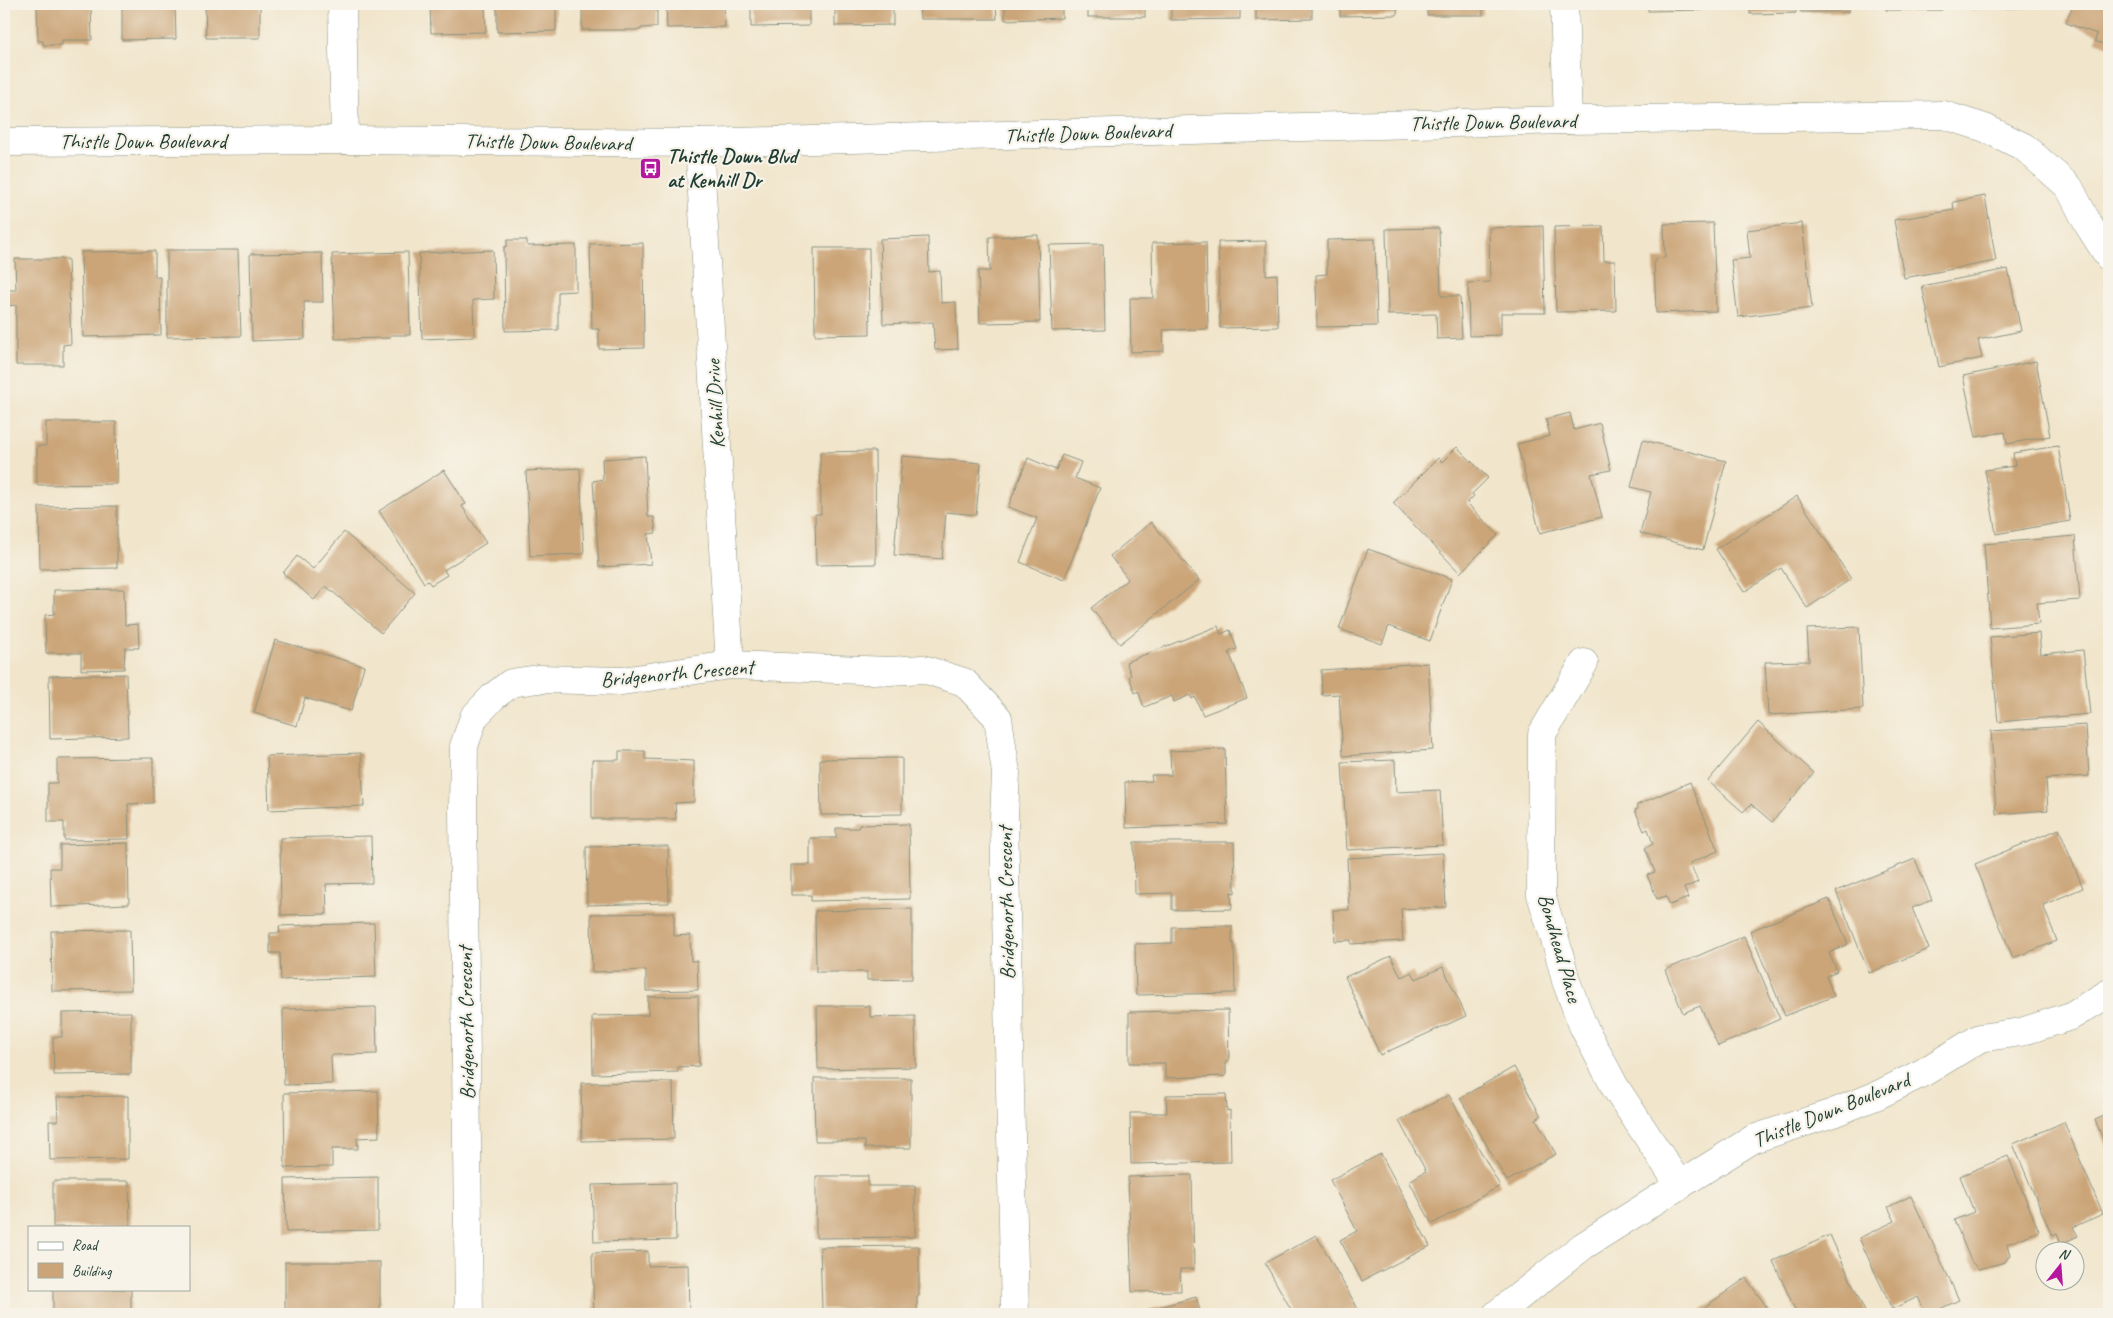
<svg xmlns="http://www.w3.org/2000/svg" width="2113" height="1318" viewBox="0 0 2113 1318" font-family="Caveat,sans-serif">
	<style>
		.building { fill: #cba578 }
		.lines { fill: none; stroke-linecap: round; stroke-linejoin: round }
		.street-casing { stroke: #889180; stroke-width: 29 }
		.street { stroke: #fff; stroke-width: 28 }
		.labels { text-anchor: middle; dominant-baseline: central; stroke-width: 4.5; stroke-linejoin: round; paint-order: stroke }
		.street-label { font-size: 21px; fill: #1f3d34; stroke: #f7f3e8 }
		.poi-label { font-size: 21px; font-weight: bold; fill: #1f3d34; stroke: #f7f3e8; text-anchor: start }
	</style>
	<rect width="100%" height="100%" fill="#f7f3e8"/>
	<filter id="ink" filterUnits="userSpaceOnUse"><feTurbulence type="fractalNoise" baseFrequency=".02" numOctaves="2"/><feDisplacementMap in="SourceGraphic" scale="10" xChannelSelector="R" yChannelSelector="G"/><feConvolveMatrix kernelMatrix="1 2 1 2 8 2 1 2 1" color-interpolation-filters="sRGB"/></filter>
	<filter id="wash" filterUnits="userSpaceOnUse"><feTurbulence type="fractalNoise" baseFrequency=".0096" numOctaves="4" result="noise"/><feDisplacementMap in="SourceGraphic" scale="20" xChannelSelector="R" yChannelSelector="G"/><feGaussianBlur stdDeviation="1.12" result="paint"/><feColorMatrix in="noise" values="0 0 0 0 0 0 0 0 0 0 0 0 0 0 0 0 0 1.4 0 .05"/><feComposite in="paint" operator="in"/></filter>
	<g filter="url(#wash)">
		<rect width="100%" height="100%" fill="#f1e5cb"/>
		<g id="blocks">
			<g class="building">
				<rect x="4" y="4" width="4" height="38"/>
				<path d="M 37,4 L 91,4 L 92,40 L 62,40 L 62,45 L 43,45 L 43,41 L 38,41 Z"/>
				<path d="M 122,4 L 175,4 L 176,39 L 122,40 Z"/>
				<path d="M 205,4 L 260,4 L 260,38 L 206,38 Z"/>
				<path d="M 430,4 L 485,4 L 486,32 L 431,33 Z"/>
				<path d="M 497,4 L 556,4 L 556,31 L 497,32 Z"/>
				<path d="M 582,4 L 657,4 L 657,27 L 641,28 L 641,30 L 582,30 Z"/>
				<path d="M 666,4 L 724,4 L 725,27 L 667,28 Z"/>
				<path d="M 751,4 L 809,4 L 809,26 L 751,27 Z"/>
				<path d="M 835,4 L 893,4 L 893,25 L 835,26 Z"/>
				<path d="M 919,4 L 996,4 L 997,19 L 920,19 Z"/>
				<path d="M 1005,4 L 1062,4 L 1062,18 L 1005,20 Z"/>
				<rect x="1088" y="4" width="57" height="13"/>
				<path d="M 1171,4 L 1240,4 L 1240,19 L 1171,20 Z"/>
				<path d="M 1256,4 L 1312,4 L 1312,19 L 1256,20 Z"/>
				<path d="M 1340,4 L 1397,4 L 1397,15 L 1340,16 Z"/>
				<rect x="1427" y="4" width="56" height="11"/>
				<path d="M 1648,4 L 1703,4 L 1703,10 L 1648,11 Z"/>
				<path d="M 1715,4 L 1795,4 L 1796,13 L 1750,14 L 1750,6 L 1715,7 Z"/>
				<path d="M 1800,4 L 1849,4 L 1848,12 L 1801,12 Z"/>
				<path d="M 1885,4 L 1942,4 L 1942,10 L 1886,10 Z"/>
				<path d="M 1972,4 L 2044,4 L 2044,7 L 1974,9 L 1972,9 Z"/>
				<path d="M 2073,4 L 2109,4 L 2109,46 L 2095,41 L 2097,34 L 2066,23 Z"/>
				<path d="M 1985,196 L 1996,261 L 1904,278 L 1894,220 L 1954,210 L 1953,202 Z"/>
				<path d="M 1713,223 L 1716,311 L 1656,313 L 1654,259 L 1665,258 L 1664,224 Z"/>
				<path d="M 1802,223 L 1812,308 L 1738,317 L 1731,260 L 1750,258 L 1747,230 Z"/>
				<path d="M 1543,226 L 1545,313 L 1501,313 L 1501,335 L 1469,336 L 1468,283 L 1490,282 L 1489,228 Z"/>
				<path d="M 1603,226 L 1604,261 L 1615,261 L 1616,311 L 1556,312 L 1554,227 Z"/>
				<path d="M 1439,228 L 1441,296 L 1460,296 L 1462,338 L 1437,339 L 1436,314 L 1388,315 L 1386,229 Z"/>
				<path d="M 1038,235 L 1040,322 L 980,323 L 978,271 L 990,271 L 989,237 Z"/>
				<path d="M 928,237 L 929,272 L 940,271 L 941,303 L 956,302 L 958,349 L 935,350 L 933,322 L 883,324 L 880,239 Z"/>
				<path d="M 1375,239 L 1377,326 L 1317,327 L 1316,275 L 1327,274 L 1327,240 Z"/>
				<path d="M 507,240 L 527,240 L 527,246 L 576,245 L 576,291 L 558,292 L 558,330 L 505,331 L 504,247 L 507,246 Z"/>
				<path d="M 1266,241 L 1266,275 L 1277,274 L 1278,327 L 1220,328 L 1218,242 Z"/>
				<path d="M 1206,242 L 1208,329 L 1163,330 L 1164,351 L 1131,352 L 1130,298 L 1153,298 L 1152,243 Z"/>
				<path d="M 643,243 L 644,348 L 599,349 L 599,329 L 592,329 L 590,244 Z"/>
				<path d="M 1103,244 L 1105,330 L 1052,331 L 1049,245 Z"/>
				<path d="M 814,248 L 869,248 L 870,334 L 815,335 Z"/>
				<path d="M 167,250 L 238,250 L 241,336 L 167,337 Z"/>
				<path d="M 493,250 L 494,299 L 473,300 L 474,337 L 422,339 L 419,253 Z"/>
				<path d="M 155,251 L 155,277 L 160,277 L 161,335 L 83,337 L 81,252 Z"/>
				<path d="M 408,252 L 410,335 L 390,335 L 390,338 L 335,339 L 332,254 Z"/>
				<path d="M 322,253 L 323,302 L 304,302 L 305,339 L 252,341 L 250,254 Z"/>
				<path d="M 15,259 L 68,259 L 71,344 L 63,345 L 63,365 L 16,365 L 16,305 L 7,306 L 7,290 L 16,290 Z"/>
				<path d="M 2008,269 L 2021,331 L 1978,340 L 1982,358 L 1939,367 L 1922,286 Z"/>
				<path d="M 2036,361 L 2050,436 L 2007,444 L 2005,432 L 1976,437 L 1963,376 Z"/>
				<path d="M 1570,413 L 1574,430 L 1600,423 L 1611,470 L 1591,474 L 1602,517 L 1540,533 L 1517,444 L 1550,436 L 1546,419 Z"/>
				<path d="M 46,422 L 116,422 L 117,484 L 37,485 L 37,446 L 46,446 Z"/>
				<path d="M 1643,440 L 1726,461 L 1703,550 L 1640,533 L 1651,492 L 1631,487 Z"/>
				<path d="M 2058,446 L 2070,521 L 1996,534 L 1985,470 L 2015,466 L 2013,453 Z"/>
				<path d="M 1457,447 L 1488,478 L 1472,494 L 1474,496 L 1467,503 L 1498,535 L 1460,573 L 1393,503 L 1438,458 L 1442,462 Z"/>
				<path d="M 875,451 L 876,564 L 816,565 L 815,514 L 821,514 L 820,452 Z"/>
				<path d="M 1062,455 L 1081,462 L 1075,478 L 1100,488 L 1064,580 L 1020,562 L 1037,518 L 1008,507 L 1028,458 L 1056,470 Z"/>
				<path d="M 645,456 L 648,517 L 654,517 L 656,533 L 648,534 L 651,564 L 599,567 L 593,481 L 603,479 L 602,459 Z"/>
				<path d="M 902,456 L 981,463 L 976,515 L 946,512 L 942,559 L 894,555 Z"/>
				<path d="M 580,468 L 584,554 L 530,556 L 526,471 Z"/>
				<path d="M 444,470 L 466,504 L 462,506 L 486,543 L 444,570 L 447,575 L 431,585 L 428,581 L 424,583 L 379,511 Z"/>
				<path d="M 1797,496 L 1851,579 L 1807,608 L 1781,568 L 1744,592 L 1716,549 Z"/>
				<path d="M 117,506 L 117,568 L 40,569 L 39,507 Z"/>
				<path d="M 1151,522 L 1199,580 L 1120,644 L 1091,608 L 1128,579 L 1110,556 Z"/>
				<path d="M 344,532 L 415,593 L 381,633 L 326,586 L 314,600 L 283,573 L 297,556 L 313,569 Z"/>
				<path d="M 2075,536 L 2080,600 L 2037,603 L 2039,624 L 1990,628 L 1984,544 Z"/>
				<path d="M 1368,549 L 1452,579 L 1430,641 L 1389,626 L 1382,644 L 1339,629 Z"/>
				<path d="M 124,589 L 125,625 L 138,624 L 139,648 L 125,648 L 124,669 L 81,670 L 81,653 L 46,653 L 45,615 L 54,614 L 54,590 Z"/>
				<path d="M 1218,626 L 1221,634 L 1230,630 L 1237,649 L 1229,652 L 1247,698 L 1203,715 L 1195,697 L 1192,699 L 1190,695 L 1174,702 L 1172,696 L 1144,707 L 1138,691 L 1135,693 L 1129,676 L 1131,675 L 1126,662 Z"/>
				<path d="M 1859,627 L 1863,709 L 1768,715 L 1765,662 L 1809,661 L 1807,629 Z"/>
				<path d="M 2039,633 L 2041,654 L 2083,650 L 2090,714 L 1998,722 L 1990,637 Z"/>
				<path d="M 275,640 L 364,666 L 351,711 L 305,698 L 297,726 L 254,713 Z"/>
				<path d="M 1428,663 L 1433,750 L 1343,756 L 1339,694 L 1322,695 L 1321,670 Z"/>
				<path d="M 126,674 L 128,737 L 50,739 L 49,676 Z"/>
				<path d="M 1758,722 L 1814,773 L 1772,822 L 1751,804 L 1743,812 L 1708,781 Z"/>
				<path d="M 2086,725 L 2089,776 L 2046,779 L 2048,810 L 1996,814 L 1991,731 Z"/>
				<path d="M 1225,749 L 1227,824 L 1126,828 L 1125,782 L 1152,781 L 1151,775 L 1171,775 L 1170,751 Z"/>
				<path d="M 619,751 L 645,751 L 645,759 L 694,761 L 694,802 L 675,803 L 676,819 L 592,819 L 592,760 L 619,760 Z"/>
				<path d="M 361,753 L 364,806 L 269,810 L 267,756 Z"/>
				<path d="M 153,758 L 153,803 L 128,804 L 129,839 L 64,840 L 64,822 L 48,822 L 48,783 L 57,783 L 57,759 Z"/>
				<path d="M 902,758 L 902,814 L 821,815 L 820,759 Z"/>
				<path d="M 1395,760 L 1396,792 L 1440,790 L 1443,845 L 1347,850 L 1342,762 Z"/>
				<path d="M 1690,782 L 1718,851 L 1690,863 L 1698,882 L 1684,888 L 1688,898 L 1670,905 L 1666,896 L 1657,899 L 1647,875 L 1655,872 L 1645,848 L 1653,844 L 1648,829 L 1644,831 L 1635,810 L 1638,809 L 1637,805 Z"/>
				<path d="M 909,824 L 910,899 L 811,901 L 811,895 L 791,895 L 791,865 L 810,865 L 810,838 L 836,838 L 836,828 L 858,828 L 859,825 Z"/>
				<path d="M 2059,829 L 2083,888 L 2043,905 L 2057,941 L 2013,958 L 1975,864 Z"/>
				<path d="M 371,836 L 372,883 L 326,884 L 327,914 L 281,915 L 280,838 Z"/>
				<path d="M 1134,842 L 1234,842 L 1235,893 L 1231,892 L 1232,909 L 1172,910 L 1172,893 L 1135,894 Z"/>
				<path d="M 128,843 L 129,904 L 51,907 L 50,868 L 60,868 L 60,845 Z"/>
				<path d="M 668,846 L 669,903 L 587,905 L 586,847 Z"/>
				<path d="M 1443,853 L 1446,907 L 1401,909 L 1403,941 L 1351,944 L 1351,940 L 1335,941 L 1333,910 L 1349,910 L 1347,858 Z"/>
				<path d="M 1915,859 L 1932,900 L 1912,908 L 1929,949 L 1869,973 L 1836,891 Z"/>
				<path d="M 1829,899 L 1848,944 L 1829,953 L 1837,971 L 1826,976 L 1834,996 L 1785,1016 L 1750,931 Z"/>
				<path d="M 912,909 L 912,979 L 867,980 L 867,972 L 816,972 L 815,911 Z"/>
				<path d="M 674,913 L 674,936 L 690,935 L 691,961 L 697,961 L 698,990 L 646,991 L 646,970 L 592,972 L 591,914 Z"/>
				<path d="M 374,923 L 376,977 L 281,980 L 280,953 L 270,953 L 270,933 L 280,933 L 279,926 Z"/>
				<path d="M 1232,926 L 1232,943 L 1234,943 L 1235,993 L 1136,995 L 1135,944 L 1172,943 L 1172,927 Z"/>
				<path d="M 130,930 L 131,990 L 52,991 L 51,931 Z"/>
				<path d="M 1744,936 L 1780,1019 L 1718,1046 L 1700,1006 L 1683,1013 L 1665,970 Z"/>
				<path d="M 1391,956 L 1401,977 L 1412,972 L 1416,979 L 1443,967 L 1466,1016 L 1380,1055 L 1345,977 Z"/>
				<path d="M 698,996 L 699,1066 L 678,1067 L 678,1072 L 593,1074 L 592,1016 L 648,1015 L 648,997 Z"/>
				<path d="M 817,1006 L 870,1006 L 870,1017 L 915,1016 L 916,1067 L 818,1069 Z"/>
				<path d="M 376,1007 L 377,1054 L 331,1055 L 332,1084 L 284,1085 L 283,1009 Z"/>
				<path d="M 1228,1010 L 1229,1061 L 1226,1061 L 1226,1076 L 1165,1078 L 1165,1063 L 1129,1063 L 1129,1012 Z"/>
				<path d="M 131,1012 L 131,1074 L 54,1075 L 53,1037 L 62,1037 L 62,1013 Z"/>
				<path d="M 1514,1067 L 1541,1116 L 1536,1119 L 1556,1154 L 1507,1181 L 1460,1098 Z"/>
				<path d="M 814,1078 L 911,1078 L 911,1148 L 865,1148 L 865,1141 L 815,1141 Z"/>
				<path d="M 673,1082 L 674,1139 L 582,1141 L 581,1083 Z"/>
				<path d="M 378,1091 L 379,1137 L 357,1138 L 358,1149 L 332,1149 L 332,1167 L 285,1168 L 284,1093 Z"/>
				<path d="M 1226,1094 L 1227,1111 L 1230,1110 L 1231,1162 L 1131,1164 L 1130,1113 L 1167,1113 L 1166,1095 Z"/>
				<path d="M 1449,1095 L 1500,1186 L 1432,1224 L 1409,1181 L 1426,1171 L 1399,1121 Z"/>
				<path d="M 128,1096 L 128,1159 L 50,1160 L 49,1121 L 58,1121 L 57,1097 Z"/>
				<path d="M 2109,1114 L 2109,1153 L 2095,1120 Z"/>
				<path d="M 2064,1122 L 2103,1214 L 2073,1227 L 2078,1236 L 2061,1244 L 2057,1234 L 2052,1236 L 2013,1144 Z"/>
				<path d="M 1381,1154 L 1430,1246 L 1362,1281 L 1340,1240 L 1357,1231 L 1330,1180 Z"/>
				<path d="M 2008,1156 L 2039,1231 L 2007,1244 L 2010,1255 L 2005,1262 L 1978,1269 L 1971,1261 L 1954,1220 L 1974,1212 L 1960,1176 Z"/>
				<path d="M 1192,1175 L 1194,1269 L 1180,1269 L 1181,1291 L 1132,1292 L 1128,1177 Z"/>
				<path d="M 816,1176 L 868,1176 L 868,1186 L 915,1186 L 915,1237 L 816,1238 Z"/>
				<path d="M 378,1177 L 378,1230 L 286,1232 L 285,1179 Z"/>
				<path d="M 53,1181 L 129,1181 L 130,1227 L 53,1227 Z"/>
				<path d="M 675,1183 L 676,1240 L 594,1242 L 592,1185 Z"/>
				<path d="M 1911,1196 L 1959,1300 L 1929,1314 L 1926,1314 L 1918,1297 L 1892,1309 L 1859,1238 L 1895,1221 L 1888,1207 Z"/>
				<path d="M 1316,1235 L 1361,1314 L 1290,1314 L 1293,1313 L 1265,1263 Z"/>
				<path d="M 1830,1235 L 1866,1314 L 1797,1314 L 1773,1261 Z"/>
				<path d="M 919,1246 L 919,1296 L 917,1296 L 917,1314 L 872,1314 L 871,1309 L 822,1309 L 820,1247 Z"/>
				<path d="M 648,1251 L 648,1266 L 688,1265 L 689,1314 L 594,1314 L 592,1253 Z"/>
				<rect x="285" y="1262" width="95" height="52"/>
				<path d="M 1746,1278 L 1771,1313 L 1695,1314 Z"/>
				<rect x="53" y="1289" width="78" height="25"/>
				<path d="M 1196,1297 L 1201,1314 L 1134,1314 Z"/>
			</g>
		</g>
	</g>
	<g filter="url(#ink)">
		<use href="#blocks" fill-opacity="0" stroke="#889180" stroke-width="1"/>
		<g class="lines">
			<defs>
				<g id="street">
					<path d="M 342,4 L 345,140"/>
					<path d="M 1564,4 L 1568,120"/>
					<path d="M 4,142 L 345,140 L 699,143 L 1568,120 L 1944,115 L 1985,128 L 2024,147 L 2069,187 L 2089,226 L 2109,257"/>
					<path d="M 699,143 L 730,665"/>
					<path d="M 1584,663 L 1542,734 L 1541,895 L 1557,946 L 1566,981 L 1583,1026 L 1615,1087 L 1680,1186"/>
					<path d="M 469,1314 L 463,810 L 464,746 L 474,717 L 493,697 L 511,683 L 538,679 L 622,681 L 730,665 L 890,671 L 923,669 L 964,682 L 998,718 L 1006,773 L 1004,818 L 1015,1314"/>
					<path d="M 1497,1314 L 1583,1246 L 1753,1139 L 1833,1113 L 1878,1095 L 1924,1072 L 1980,1038 L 2021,1032 L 2071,1016 L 2109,993"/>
				</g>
			</defs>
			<use href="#street" class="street-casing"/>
			<use href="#street" class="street"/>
		</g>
	</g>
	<defs>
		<symbol id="bus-square" viewBox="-11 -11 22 22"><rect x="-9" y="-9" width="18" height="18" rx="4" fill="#b5179e" stroke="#f7f3e8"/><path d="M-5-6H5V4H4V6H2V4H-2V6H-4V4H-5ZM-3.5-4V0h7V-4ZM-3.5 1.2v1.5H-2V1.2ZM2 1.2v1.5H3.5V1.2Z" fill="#fff"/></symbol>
	</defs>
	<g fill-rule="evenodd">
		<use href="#bus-square" x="638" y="156" width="25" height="25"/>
	</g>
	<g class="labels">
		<g class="street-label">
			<text transform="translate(1493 122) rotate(-1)">Thistle Down Boulevard</text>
			<text transform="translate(1088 133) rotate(-2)">Thistle Down Boulevard</text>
			<text x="143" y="141">Thistle Down Boulevard</text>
			<text transform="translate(548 142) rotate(1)">Thistle Down Boulevard</text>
			<text transform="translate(715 404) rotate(-93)">Kenhill Drive</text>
			<text transform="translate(677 673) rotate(-5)">Bridgenorth Crescent</text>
			<text transform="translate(1006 903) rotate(-91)">Bridgenorth Crescent</text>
			<text transform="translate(1560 948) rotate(74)">Bondhead Place</text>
			<text transform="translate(466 1023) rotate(-91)">Bridgenorth Crescent</text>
			<text transform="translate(1831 1110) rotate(-22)">Thistle Down Boulevard</text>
		</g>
		<g class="poi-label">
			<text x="667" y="156">Thistle Down Blvd<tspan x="667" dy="24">at Kenhill Dr</tspan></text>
		</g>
	</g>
	<rect width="2113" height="1318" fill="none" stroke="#f7f3e8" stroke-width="20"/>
	<rect x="28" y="1226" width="162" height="65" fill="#f7f3e8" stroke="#a1aaa0"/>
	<rect x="38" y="1242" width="25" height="8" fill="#ffffff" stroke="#a1aaa0"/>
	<text x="72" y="1250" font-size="15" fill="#1f3d34">Road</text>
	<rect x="38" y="1263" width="25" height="15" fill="#cba578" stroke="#a1aaa0"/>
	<text x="72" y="1276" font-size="15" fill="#1f3d34">Building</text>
	<g transform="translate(2060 1266) rotate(17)"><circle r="24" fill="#f7f3e8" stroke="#a1aaa0"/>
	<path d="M0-4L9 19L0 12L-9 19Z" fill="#b5179e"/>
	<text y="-8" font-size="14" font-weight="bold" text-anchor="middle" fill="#1f3d34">N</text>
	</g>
</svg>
